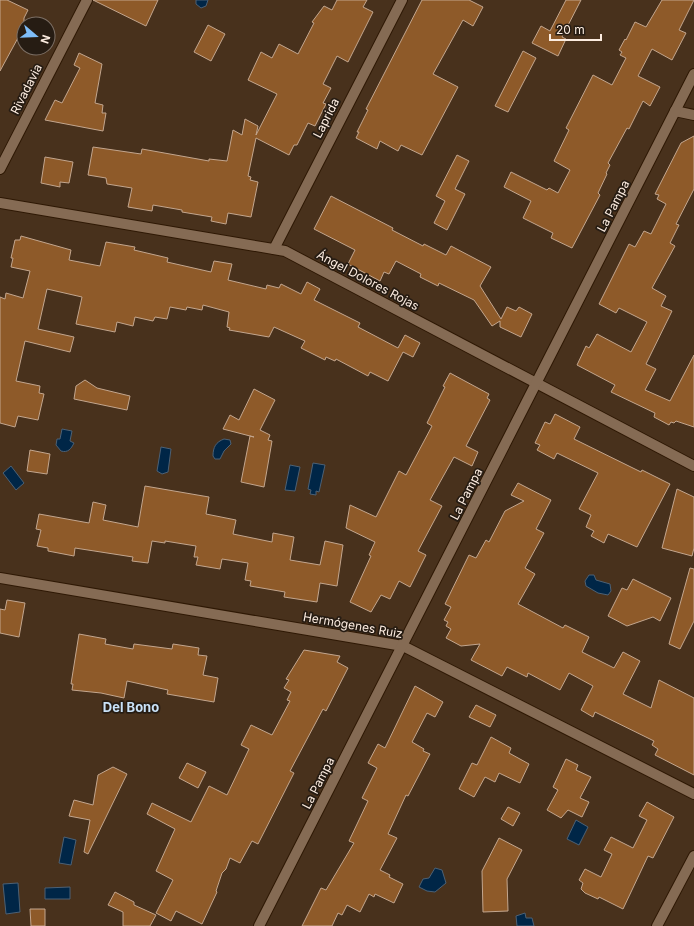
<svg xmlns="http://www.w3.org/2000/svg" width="694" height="926" viewBox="0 0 694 926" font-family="Inter,sans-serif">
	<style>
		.water { fill: #002647; stroke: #4c6175 }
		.building { fill: #8e5a29; stroke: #c3a68e }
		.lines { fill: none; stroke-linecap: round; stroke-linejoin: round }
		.street-casing { stroke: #2e1804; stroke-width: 12 }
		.street { stroke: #856b54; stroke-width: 10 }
		.labels { text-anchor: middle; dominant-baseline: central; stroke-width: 3.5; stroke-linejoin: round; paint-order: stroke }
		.street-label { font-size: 12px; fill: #fcece0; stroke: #261c13 }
		.neighbourhood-label { font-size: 13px; font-weight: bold; fill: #c9e1f7; stroke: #261c13 }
	</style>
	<rect width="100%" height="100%" fill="#48311c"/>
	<g class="water">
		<path d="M 196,0 L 208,0 L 206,6 L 201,8 L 196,4 Z"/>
		<path d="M 62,429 L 72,431 L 70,441 L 74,443 C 71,449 68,453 61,451 L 56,445 L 57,439 L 60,439 Z"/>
		<path d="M 224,439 L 230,440 L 231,444 L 224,451 L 220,459 L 215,459 L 213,456 C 213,447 216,442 224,439 Z"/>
		<path d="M 161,447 L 171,449 L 168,472 L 162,474 L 157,471 Z"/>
		<path d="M 313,463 L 325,465 L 319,492 L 316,491 L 316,495 L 310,494 L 311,490 L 308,489 Z"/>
		<path d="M 290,465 L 300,467 L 295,491 L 285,490 Z"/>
		<path d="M 11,466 L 24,483 L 16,490 L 3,473 Z"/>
		<path d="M 589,575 L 594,575 L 596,580 L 610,584 L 611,591 L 608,595 L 598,593 L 586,586 L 585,581 Z"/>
		<path d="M 576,820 L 588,827 L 579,845 L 567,839 Z"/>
		<path d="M 64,837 L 76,840 L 71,865 L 59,863 Z"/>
		<path d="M 435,868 L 442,870 L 446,883 L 435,892 L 427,891 L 419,887 L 423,879 L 429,878 Z"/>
		<path d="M 18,883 L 20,912 L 6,914 L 3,884 Z"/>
		<path d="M 70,887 L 70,899 L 45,899 L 45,888 Z"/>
		<path d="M 525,913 L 526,918 L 532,918 L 534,926 L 517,926 L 516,916 Z"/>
	</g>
	<g class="building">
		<path d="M 0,0 L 7,0 L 28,10 L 24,18 L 24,38 L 19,36 L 0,71 Z"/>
		<path d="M 93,0 L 158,0 L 146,26 Z"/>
		<path d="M 337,0 L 367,0 L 363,7 L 373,12 L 348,62 L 337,56 L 323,84 L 331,88 L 323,103 L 326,104 L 315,126 L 308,123 L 297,145 L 294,145 L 289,155 L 256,138 L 248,176 L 251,177 L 250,180 L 258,182 L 251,217 L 228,213 L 226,224 L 211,221 L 212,217 L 182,212 L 182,210 L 153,205 L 152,211 L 128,207 L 132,188 L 107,184 L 106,178 L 88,175 L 93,147 L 141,154 L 142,149 L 209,161 L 209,159 L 227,161 L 233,130 L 242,135 L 245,119 L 258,126 L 256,135 L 277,94 L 248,80 L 261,52 L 272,58 L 279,44 L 298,54 L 314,23 L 312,22 L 324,6 L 332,10 Z"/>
		<path d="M 422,0 L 469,0 L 483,7 L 473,26 L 463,20 L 433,74 L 458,87 L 422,155 L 401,145 L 398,151 L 380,141 L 377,149 L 356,138 L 359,132 L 357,132 L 368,110 L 366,109 Z"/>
		<path d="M 566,0 L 581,0 L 562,37 L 566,39 L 558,56 L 532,43 L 541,26 L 550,31 Z"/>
		<path d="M 662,0 L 694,0 L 679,30 L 686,33 L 672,60 L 652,49 L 638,76 L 660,87 L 650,106 L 643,101 L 629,129 L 627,128 L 608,163 L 610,165 L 606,173 L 607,174 L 598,193 L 600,195 L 572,248 L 551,238 L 553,233 L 523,218 L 531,201 L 504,187 L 511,172 L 547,190 L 549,188 L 558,193 L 570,170 L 554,161 L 569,130 L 566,128 L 593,75 L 612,85 L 626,58 L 620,55 L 622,52 L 619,50 L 625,39 L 626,40 L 635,22 L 646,27 Z"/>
		<path d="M 208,25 L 225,34 L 211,61 L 194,52 Z"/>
		<path d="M 523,51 L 536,58 L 508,112 L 495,106 Z"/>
		<path d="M 79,53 L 102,64 L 95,103 L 103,105 L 102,113 L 106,113 L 103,131 L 45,120 L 55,100 L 62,103 L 80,68 L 74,65 Z"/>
		<path d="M 694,136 L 694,189 L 676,224 L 679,225 L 670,243 L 675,246 L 652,288 L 666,296 L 661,306 L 672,311 L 646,364 L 656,369 L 645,390 L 670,401 L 694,355 L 694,427 L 676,421 L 674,423 L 671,422 L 669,425 L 654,417 L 655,413 L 611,392 L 615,385 L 577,365 L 586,346 L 589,348 L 597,334 L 631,352 L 647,322 L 619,308 L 616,313 L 599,304 L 629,244 L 635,247 L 644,231 L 651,234 L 666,204 L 657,199 L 659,195 L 655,194 L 681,143 Z"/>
		<path d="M 457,155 L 469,161 L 455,189 L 465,194 L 447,230 L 434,223 L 445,201 L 436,196 Z"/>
		<path d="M 45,157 L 73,162 L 69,183 L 60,182 L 60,187 L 41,183 Z"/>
		<path d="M 331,196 L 393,228 L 392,230 L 423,246 L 424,244 L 446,255 L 451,246 L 491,267 L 480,286 L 501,319 L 507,307 L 516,311 L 519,307 L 532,314 L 521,337 L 500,327 L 500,321 L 492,326 L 474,300 L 439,283 L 438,286 L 420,277 L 421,274 L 396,261 L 389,274 L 384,272 L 380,281 L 348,264 L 355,250 L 314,229 Z"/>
		<path d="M 21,236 L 71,250 L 69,260 L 100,266 L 106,242 L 135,247 L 134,250 L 168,258 L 167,262 L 211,272 L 214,261 L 232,264 L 228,280 L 266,289 L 267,285 L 279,288 L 281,284 L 301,294 L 307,282 L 320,289 L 314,300 L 360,323 L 358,327 L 398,348 L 405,335 L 420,343 L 413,357 L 403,352 L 388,381 L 370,372 L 368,376 L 336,359 L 335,361 L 326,357 L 325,360 L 301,348 L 305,341 L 274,327 L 269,337 L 229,330 L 230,328 L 227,327 L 229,312 L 203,305 L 202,310 L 187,307 L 186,310 L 170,307 L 167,319 L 155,317 L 153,321 L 135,317 L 133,326 L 117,322 L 115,332 L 76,324 L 82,297 L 47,289 L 38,329 L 74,337 L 70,352 L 25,341 L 16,381 L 40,386 L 39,393 L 44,394 L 38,420 L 18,416 L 15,427 L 0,423 L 0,297 L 5,299 L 6,293 L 23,298 L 30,271 L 11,267 L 13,258 L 11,258 L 15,240 L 20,240 Z"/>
		<path d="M 450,373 L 489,394 L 487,398 L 490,400 L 466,446 L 478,452 L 472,466 L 454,457 L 430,500 L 442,506 L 418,551 L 426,555 L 410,587 L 399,581 L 390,599 L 381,595 L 371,612 L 350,602 L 371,556 L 369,555 L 375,542 L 346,528 L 350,505 L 376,517 L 399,471 L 406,475 L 432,426 L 427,423 L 445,387 L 443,386 Z"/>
		<path d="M 85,380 L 97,388 L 130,396 L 127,410 L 74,399 L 76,386 Z"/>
		<path d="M 254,389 L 275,400 L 260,430 L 270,435 L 268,440 L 272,441 L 264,487 L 241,482 L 250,436 L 254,437 L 223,429 L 230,415 L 239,420 Z"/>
		<path d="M 555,414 L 580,427 L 574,439 L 641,472 L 642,470 L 670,484 L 637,547 L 608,534 L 604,543 L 591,536 L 594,531 L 586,527 L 591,515 L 579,509 L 598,473 L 557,453 L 554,459 L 537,450 L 540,445 L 535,443 L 545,422 L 550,424 Z"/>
		<path d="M 30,450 L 50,454 L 47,474 L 27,471 Z"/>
		<path d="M 518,483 L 551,500 L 536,529 L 544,533 L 525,568 L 535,574 L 518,604 L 563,628 L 565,625 L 589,637 L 582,652 L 614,668 L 623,652 L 640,661 L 623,694 L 651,708 L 659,680 L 694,698 L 694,775 L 655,755 L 658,749 L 652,745 L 654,741 L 595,712 L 593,717 L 581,710 L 593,686 L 569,673 L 560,690 L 528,673 L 527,677 L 507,667 L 502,676 L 471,660 L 480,644 L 461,646 L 446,638 L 451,629 L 446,626 L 448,622 L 444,620 L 451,607 L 445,604 L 469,555 L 476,558 L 486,540 L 489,542 L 505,511 L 524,501 L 511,495 Z"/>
		<path d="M 145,486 L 209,497 L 206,514 L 236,520 L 233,534 L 272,542 L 273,533 L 294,537 L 290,560 L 320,565 L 325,541 L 343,545 L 337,586 L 320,583 L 317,602 L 284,597 L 285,592 L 250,586 L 251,581 L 245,580 L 248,563 L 222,559 L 220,569 L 196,565 L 198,557 L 194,557 L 196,546 L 165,541 L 165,543 L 152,541 L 148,563 L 132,561 L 133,557 L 75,548 L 74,556 L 48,551 L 48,548 L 37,546 L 41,530 L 36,529 L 39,514 L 89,523 L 93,502 L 106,505 L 103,520 L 138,527 Z"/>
		<path d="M 677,489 L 694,497 L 694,548 L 692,556 L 662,548 Z"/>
		<path d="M 690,568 L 694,569 L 694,621 L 680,649 L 669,644 Z"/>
		<path d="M 633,579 L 671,598 L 660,621 L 653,617 L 627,626 L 608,616 L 622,588 L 627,590 Z"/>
		<path d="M 7,600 L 25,603 L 19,637 L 0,633 L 0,609 L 5,610 Z"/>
		<path d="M 79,634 L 106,639 L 105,644 L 133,649 L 134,644 L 172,649 L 173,644 L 199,648 L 198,655 L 207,656 L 203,675 L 218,678 L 214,702 L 167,694 L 168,690 L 127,681 L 124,698 L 101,693 L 72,690 L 73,684 L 71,684 Z"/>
		<path d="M 304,650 L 340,656 L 337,662 L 348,668 L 326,711 L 323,709 L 290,771 L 294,773 L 258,844 L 252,841 L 240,863 L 230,858 L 226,869 L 222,873 L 216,891 L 217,892 L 202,924 L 176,911 L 171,921 L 156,913 L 173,880 L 156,871 L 175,829 L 147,814 L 152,803 L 191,822 L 209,786 L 227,795 L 249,749 L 241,745 L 251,725 L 272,735 L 290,701 L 287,700 L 291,692 L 284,688 L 289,680 L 286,679 Z"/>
		<path d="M 415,686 L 443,702 L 435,717 L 427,713 L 412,742 L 424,749 L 423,751 L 430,754 L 408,796 L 406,795 L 388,834 L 397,838 L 380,870 L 390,875 L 389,877 L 403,884 L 394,903 L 375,894 L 374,897 L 369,894 L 360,912 L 347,905 L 342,915 L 338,913 L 332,926 L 302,926 L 321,888 L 326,890 L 354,843 L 349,841 L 368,801 L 362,798 L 377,768 L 368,763 L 378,744 L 385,748 Z"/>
		<path d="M 476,705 L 496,715 L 490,727 L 469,717 Z"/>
		<path d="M 491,737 L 511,748 L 509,753 L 529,764 L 520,783 L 499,773 L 495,782 L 485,777 L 474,797 L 459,789 L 472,763 L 477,765 Z"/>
		<path d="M 566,759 L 578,765 L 576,770 L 591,777 L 580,798 L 589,802 L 582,817 L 568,810 L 561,818 L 547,810 L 558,790 L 553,787 Z"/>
		<path d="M 187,763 L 206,772 L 198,788 L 179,778 Z"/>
		<path d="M 113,767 L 127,774 L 88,854 L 84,852 L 90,820 L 69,816 L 74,800 L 93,805 L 98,775 Z"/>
		<path d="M 647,802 L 674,817 L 653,858 L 648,856 L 623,909 L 599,897 L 598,899 L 585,893 L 581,889 L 583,883 L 579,880 L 585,869 L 601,877 L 612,854 L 604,850 L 611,837 L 633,848 L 647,820 L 639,816 Z"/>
		<path d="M 508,807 L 520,813 L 513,826 L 501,819 Z"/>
		<path d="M 499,838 L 522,850 L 507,879 L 508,911 L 483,912 L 482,871 Z"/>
		<path d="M 115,892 L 134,902 L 134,905 L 156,915 L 150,926 L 123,926 L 123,912 L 108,905 Z"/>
		<path d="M 30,909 L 45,909 L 45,926 L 31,926 Z"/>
	</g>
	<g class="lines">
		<defs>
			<g id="street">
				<path d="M 675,111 L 694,115"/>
				<path d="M 0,169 L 87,0"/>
				<path d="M 0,203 L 285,251 L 694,466"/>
				<path d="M 274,249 L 402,0"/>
				<path d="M 0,578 L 403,646 L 694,794"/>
				<path d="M 259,926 L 694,74"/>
				<path d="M 657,926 L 694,856"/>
			</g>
		</defs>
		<use href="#street" class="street-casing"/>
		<use href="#street" class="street"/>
	</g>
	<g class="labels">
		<g class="street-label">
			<text transform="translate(26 89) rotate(-63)">Rivadavia</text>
			<text transform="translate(326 118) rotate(-63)">Laprida</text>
			<text transform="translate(613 206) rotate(-63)">La Pampa</text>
			<text transform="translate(368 280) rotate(28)">Ángel Dolores Rojas</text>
			<text transform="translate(466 494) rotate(-63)">La Pampa</text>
			<text transform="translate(353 625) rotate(10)">Hermógenes Ruiz</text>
			<text transform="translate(318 783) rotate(-63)">La Pampa</text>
		</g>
		<g class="neighbourhood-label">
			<text x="131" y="707">Del Bono</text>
		</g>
	</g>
	<g transform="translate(36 36) rotate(109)"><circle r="19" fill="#261c13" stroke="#7c6f65"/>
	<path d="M0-3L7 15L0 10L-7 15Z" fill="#7ebdf9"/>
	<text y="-6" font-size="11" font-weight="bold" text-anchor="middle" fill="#fcece0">N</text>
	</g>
	<path d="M550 34v6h51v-6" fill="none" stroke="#fcece0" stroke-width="2"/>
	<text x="556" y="34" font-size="12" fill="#fcece0" stroke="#261c13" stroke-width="3" paint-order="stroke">20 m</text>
</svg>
